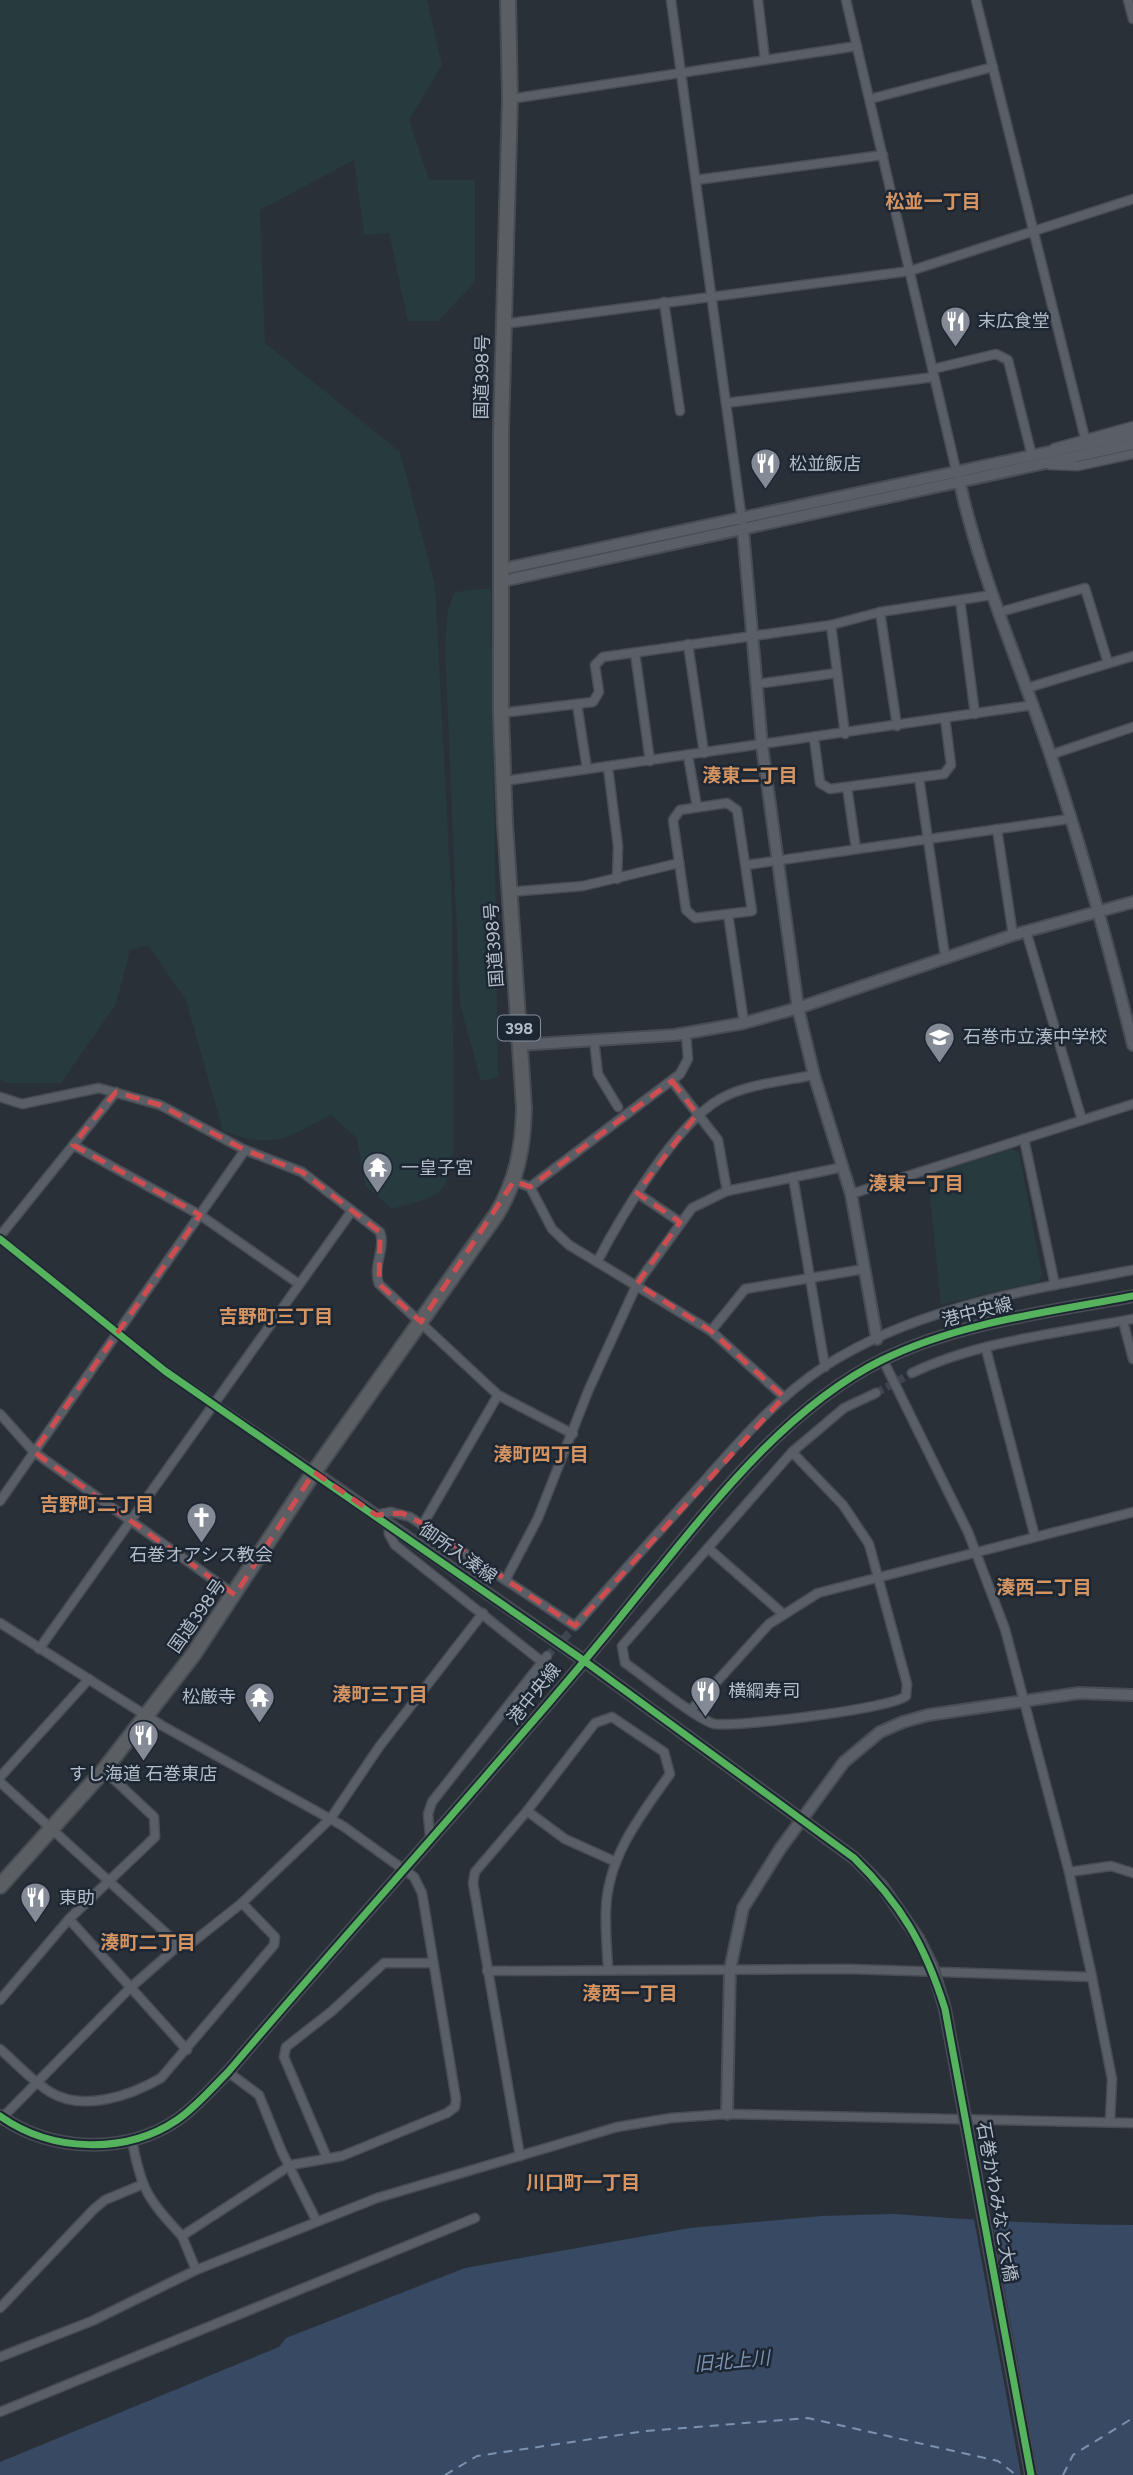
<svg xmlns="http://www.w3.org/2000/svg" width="1133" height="2475" viewBox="0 0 1133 2475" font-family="Figtree,'Noto Sans JP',sans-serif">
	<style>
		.green { fill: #273a3e }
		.water { fill: #384963 }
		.pier { fill: #2a3038 }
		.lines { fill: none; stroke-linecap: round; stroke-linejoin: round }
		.ferry { stroke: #7c92b1; stroke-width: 2; stroke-dasharray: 9 7; stroke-linecap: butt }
		.minor-tunnel { stroke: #3f454e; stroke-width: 8; stroke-dasharray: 8 4; stroke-linecap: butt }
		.minor-casing { stroke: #484c53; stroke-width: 11 }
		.tertiary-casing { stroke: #484c53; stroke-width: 14 }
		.trunk-casing { stroke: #474c53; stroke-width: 18 }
		.minor { stroke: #5a5e66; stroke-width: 8 }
		.tertiary { stroke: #5a5e66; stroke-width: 10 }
		.trunk { stroke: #5b5f64; stroke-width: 14 }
		.tertiary-bridge-casing { stroke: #484c53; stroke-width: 14; stroke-linecap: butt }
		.tertiary-bridge { stroke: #5a5e66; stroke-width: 10 }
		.cycleway-casing { stroke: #1d2633; stroke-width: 11 }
		.cycleway { stroke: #56b35d; stroke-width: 7 }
		.marked { fill: none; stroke: #ce4d50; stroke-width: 5; stroke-dasharray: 14 9; stroke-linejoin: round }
		.labels { text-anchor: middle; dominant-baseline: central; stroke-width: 5; stroke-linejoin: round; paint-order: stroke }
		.shield { fill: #1d2633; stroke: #878f9c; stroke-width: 2 }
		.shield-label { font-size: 16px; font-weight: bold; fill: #b4bcc9 }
		.poi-label { font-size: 18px; fill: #b4bcc9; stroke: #1d2633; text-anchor: start }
		.street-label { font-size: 18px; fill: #b4bcc9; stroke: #1d2633 }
		.neighbourhood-label { font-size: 19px; font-weight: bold; fill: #d59563; stroke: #1d2633 }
		.water-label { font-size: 19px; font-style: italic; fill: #7c92b1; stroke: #1d2633 }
	</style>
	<rect width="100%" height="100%" fill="#2a3038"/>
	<g class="green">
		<path d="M 0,0 L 427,0 L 442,65 L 409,120 L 429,180 L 475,180 L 475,282 L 438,321 L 408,321 L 389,233 L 364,235 L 354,160 L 260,210 L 265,343 L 400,452 L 435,585 L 452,911 L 454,1148 C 445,1201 441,1194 392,1209 L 365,1185 L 357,1138 L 331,1115 C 286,1138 275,1150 223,1131 L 186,1000 L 148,945 L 130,950 L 116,1004 L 61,1083 L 7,1083 L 0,1079 Z"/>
		<path d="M 491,588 L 498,1077 L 481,1081 L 460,1004 L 445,645 L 448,609 L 455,592 Z"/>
		<path d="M 1012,1149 L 1019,1153 L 1042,1274 L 1039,1281 L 941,1305 L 928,1176 Z"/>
	</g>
	<path class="water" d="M 894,2214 C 974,2220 1053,2225 1133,2225 L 1133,2475 L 0,2475 L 0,2462 L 279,2347 L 286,2338 L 465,2268 L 690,2228 L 822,2216 Z"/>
	<path class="pier" d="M 973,2214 L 991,2215 L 1038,2475 L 1021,2475 Z"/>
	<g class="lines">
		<g class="ferry">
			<path d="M 445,2475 L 477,2456 L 646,2431 L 808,2418 L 998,2461 L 1016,2475"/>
			<path d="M 1063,2475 L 1073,2455 L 1133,2418"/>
		</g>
		<g class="minor-tunnel">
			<path d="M 876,1393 L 912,1373"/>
			<path d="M 547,1656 L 570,1632"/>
		</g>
		<defs>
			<g id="minor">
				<path d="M 671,0 L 742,521"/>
				<path d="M 758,0 L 765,60"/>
				<path d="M 846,0 L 957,474"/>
				<path d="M 976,0 L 1085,438"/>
				<path d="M 1128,0 L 1133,19"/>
				<path d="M 510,99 L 857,46"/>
				<path d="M 870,99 L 993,67"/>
				<path d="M 696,180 L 883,155"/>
				<path d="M 664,302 L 680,411"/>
				<path d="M 503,324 L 910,271 L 1133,199"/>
				<path d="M 933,369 L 996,354 L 1008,360 L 1032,456"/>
				<path d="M 726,403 L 934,377"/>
				<path d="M 1054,448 L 1133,426"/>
				<path d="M 1050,465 L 1078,466 L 1133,454"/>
				<path d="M 960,600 L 975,714"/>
				<path d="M 880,612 L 897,726"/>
				<path d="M 1000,612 L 1085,588 L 1108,663"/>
				<path d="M 831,625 L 845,734"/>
				<path d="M 688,644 L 704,753"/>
				<path d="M 635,653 L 650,761"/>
				<path d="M 757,684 L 837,673"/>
				<path d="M 1027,688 L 1133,656"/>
				<path d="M 577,704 L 587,769"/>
				<path d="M 501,713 L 593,702 L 599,692 L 595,665 L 603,657 L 831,625 L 880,612 L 992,595"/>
				<path d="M 814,738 L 820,783 L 830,789 L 944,774 L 951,765 L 945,718"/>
				<path d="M 1050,755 L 1133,727"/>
				<path d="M 688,756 L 697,807"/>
				<path d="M 608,768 L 618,846 L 617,879"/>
				<path d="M 919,778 L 945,956"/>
				<path d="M 504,781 L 1033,705"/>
				<path d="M 847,787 L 856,849"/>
				<path d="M 727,803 L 737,810 L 752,911 L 695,918 L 686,910 L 673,820 L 680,810 Z"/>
				<path d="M 997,829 L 1013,935"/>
				<path d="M 746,865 L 1069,819"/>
				<path d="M 509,892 L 583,886 L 679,863"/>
				<path d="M 728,914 L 744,1023"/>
				<path d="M 1026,931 L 1082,1120"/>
				<path d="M 594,1040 L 598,1074 L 618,1107"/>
				<path d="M 672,1081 L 718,1140 L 727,1191"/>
				<path d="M 0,1097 L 22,1104 L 99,1088 L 160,1105 L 245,1150 L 302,1172 L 380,1232 C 386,1249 372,1266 379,1284 L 498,1395 L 573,1434"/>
				<path d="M 1024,1139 L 1055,1285"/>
				<path d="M 73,1145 L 200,1215 L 299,1284"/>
				<path d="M 793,1177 L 825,1367"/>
				<path d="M 514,1181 L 530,1187 L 552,1229 L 569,1245 L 711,1331 L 784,1397"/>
				<path d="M 530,1187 L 680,1074 L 688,1059 L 686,1033"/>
				<path d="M 637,1193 L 680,1222"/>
				<path d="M 851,1194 L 1133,1104"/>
				<path d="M 0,1236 L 116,1092"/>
				<path d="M 0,1239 L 165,1371 L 314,1472"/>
				<path d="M 597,1262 C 621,1216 676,1124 720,1099 C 746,1084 785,1081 814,1075"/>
				<path d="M 1123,1321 L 1133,1359"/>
				<path d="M 711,1331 L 745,1289 L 864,1269"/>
				<path d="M 986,1349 L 1035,1537"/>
				<path d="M 883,1360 L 968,1532 L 1005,1629 L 1069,1872 L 1092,1977 L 1112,2079 L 1110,2122"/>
				<path d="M 912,1373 C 979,1341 1060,1333 1133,1319"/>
				<path d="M 0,1414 L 34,1452 L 235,1595"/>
				<path d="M 792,1452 L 843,1505 L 869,1544 L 907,1684 L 906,1696 C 890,1709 737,1727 715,1724 C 698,1721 643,1675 625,1663 L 622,1646 L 792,1452 L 844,1408 L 876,1393"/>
				<path d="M 0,1501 L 245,1150"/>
				<path d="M 376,1515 L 391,1512 L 410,1517 L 575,1626 C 616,1579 658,1533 699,1487 C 738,1443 775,1399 825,1366 C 916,1307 1029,1290 1133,1270"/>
				<path d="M 389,1524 L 389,1534 L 395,1545 L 541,1661"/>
				<path d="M 423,1524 L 498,1395"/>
				<path d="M 708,1548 L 782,1613"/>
				<path d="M 506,1579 L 538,1518 L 589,1389 L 637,1284 L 692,1208 L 727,1191 L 843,1167"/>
				<path d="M 0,1623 L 161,1725 L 343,1826 L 414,1877 L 422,1893 L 456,2099 L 455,2107 L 447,2113 L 342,2156 L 291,2165 L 182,2236 C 148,2199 141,2190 132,2140"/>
				<path d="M 39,1649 L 351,1212"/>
				<path d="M 691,1710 L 769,1624 L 818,1593 L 1133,1512"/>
				<path d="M 0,1777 L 89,1679"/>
				<path d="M 0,1782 L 179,1945"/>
				<path d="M 527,1811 L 565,1839 L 616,1862"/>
				<path d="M 430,1837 L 428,1814 L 432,1802 L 547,1656"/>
				<path d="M 1069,1872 L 1111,1866 L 1133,1873"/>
				<path d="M 69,1919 L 187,2050"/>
				<path d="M 487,1971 L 850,1969 L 1092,1977"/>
				<path d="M 0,2000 L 69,1919 L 155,1837 L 154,1817 L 104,1770"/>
				<path d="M 0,2049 C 16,2063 32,2081 50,2092 C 83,2112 130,2096 161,2078 L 274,1945 L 275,1937 L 242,1903"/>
				<path d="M 228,2072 L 259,2095 L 282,2152 L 316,2220"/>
				<path d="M 0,2120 L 130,1988 L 179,1945 L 189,1945 L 242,1903 L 331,1818 L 379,1747 L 483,1613"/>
				<path d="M 520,2156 L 473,1883 L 475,1872 L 527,1811 L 595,1723 L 612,1717 L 664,1752 L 670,1774 C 641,1815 608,1856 606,1909 C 605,1928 607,1948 608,1968"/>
				<path d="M 327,2158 L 284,2057 L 286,2047 L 332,2011 L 384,1963 L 432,1963"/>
				<path d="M 182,2236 L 196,2270"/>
				<path d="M 0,2308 L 94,2209 L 105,2200 L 141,2185"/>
				<path d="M 0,2357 L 92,2321 L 196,2270 L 377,2198 L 617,2127 L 671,2118 L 727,2114 L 1133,2123"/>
				<path d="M 0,2412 L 475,2218"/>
			</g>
			<g id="tertiary">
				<path d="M 960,484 C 980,573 1016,656 1046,742 C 1080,841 1108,943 1133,1045"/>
				<path d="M 743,530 L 762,746 L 798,1008 L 814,1075 L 851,1194 L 877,1339"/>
				<path d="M 503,569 L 1133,434"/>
				<path d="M 503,581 L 1133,444"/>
				<path d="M 520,1045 L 675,1035 L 744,1023 L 798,1008 L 1013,935 L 1133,902"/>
				<path d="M 314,1472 L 583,1660 L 854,1858 L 882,1886 L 918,1938"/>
				<path d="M 727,2114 L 730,1969 L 743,1908 L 780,1849 L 844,1762 L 880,1732 L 903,1722 L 928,1715 L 1079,1693 L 1133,1695"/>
				<path d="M 0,2116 C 51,2152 125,2155 177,2120 C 196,2107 212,2088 228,2072 C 323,1960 421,1852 516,1741 C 558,1693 599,1644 639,1594 C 708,1510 783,1409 882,1360 C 959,1322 1050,1312 1133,1296"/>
			</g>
			<path id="trunk" d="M 0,1886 L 104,1770 L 193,1655 L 314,1472 L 496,1215 C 517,1181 523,1148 524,1108 L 505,824 L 501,713 L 501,432 L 510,99 L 508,0"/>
		</defs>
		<use href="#minor" class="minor-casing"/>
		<use href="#tertiary" class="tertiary-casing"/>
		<use href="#trunk" class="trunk-casing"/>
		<use href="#minor" class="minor"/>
		<use href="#tertiary" class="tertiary"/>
		<use href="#trunk" class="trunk"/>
		<defs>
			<path id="tertiary-bridge" d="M 918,1938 L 932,1966 L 945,2009 L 1031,2475"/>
		</defs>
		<use href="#tertiary-bridge" class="tertiary-bridge-casing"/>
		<use href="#tertiary-bridge" class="tertiary-bridge"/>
		<defs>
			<g id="cycleway">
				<path d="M 0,1239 L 165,1371 L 583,1660 L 854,1858 C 901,1904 925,1945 945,2009 L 1031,2475"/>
				<path d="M 0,2116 C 51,2152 125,2155 177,2120 C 196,2107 212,2088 228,2072 C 323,1960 421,1852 516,1741 C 558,1693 599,1644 639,1594 C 708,1510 783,1409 882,1360 C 959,1322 1050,1312 1133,1296"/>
			</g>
		</defs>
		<use href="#cycleway" class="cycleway-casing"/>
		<use href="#cycleway" class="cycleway"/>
	</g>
	<path class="marked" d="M 672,1081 L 697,1114 L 637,1193 L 680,1222 L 637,1284 L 711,1331 L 784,1397 L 575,1626 L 423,1524 L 402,1513 L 376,1515 L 314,1472 L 235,1595 L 34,1452 L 200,1215 L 73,1145 L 116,1092 L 160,1105 L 245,1150 L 302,1172 L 380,1232 L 379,1284 L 421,1322 L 514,1181 L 530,1187 Z"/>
	<defs>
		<symbol id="restaurant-pin" viewBox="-11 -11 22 30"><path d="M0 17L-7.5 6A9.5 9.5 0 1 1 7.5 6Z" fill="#848b96" stroke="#1d2633"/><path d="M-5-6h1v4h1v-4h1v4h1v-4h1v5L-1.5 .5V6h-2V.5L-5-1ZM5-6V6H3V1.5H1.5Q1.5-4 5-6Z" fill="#fff"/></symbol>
		<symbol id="school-pin" viewBox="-11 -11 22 30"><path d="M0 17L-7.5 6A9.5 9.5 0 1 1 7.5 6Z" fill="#848b96" stroke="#1d2633"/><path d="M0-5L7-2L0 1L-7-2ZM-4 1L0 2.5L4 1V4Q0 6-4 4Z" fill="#fff"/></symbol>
		<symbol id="temple-pin" viewBox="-11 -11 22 30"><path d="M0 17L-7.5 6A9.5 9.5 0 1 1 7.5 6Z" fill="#848b96" stroke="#1d2633"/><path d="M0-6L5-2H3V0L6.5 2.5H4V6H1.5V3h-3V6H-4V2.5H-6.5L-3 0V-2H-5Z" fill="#fff"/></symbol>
		<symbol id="church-pin" viewBox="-11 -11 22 30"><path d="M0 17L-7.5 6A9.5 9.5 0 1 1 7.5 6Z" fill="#848b96" stroke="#1d2633"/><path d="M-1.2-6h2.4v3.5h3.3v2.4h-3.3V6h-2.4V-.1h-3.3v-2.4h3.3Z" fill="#fff"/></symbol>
	</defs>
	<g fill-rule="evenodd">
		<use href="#restaurant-pin" x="938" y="304" width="35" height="47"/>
		<use href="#restaurant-pin" x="748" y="446" width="35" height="47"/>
		<use href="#school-pin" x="922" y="1020" width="35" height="47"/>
		<use href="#temple-pin" x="360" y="1150" width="35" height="47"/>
		<use href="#church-pin" x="184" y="1500" width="35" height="47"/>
		<use href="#restaurant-pin" x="688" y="1674" width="35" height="47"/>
		<use href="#temple-pin" x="242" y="1680" width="35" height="47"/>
		<use href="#restaurant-pin" x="126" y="1718" width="35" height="47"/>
		<use href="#restaurant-pin" x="18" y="1880" width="35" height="47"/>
	</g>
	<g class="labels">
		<rect class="shield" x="498" y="1015.5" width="42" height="25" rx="5"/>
		<g class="shield-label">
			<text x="519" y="1028">398</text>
		</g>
		<g class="poi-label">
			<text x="978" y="321">末広食堂</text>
			<text x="789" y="464">松並飯店</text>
			<text x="963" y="1037">石巻市立湊中学校</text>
			<text x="401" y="1168">一皇子宮</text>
			<text x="201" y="1555" text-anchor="middle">石巻オアシス教会</text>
			<text x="728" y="1691">横綱寿司</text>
			<text x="236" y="1697" text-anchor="end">松厳寺</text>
			<text x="143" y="1774" text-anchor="middle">すし海道 石巻東店</text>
			<text x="59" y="1898">東助</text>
		</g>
		<g class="street-label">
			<text transform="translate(482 377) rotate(-89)">国道398号</text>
			<text transform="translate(494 945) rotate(-94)">国道398号</text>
			<text transform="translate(977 1312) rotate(-14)">港中央線</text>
			<text transform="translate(458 1553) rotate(35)">御所入湊線</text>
			<text transform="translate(197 1616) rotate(-55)">国道398号</text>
			<text transform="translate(534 1694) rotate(-51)">港中央線</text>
			<text transform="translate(997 2202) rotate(80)">石巻かわみなと大橋</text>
		</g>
		<g class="neighbourhood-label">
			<text x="933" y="201">松並一丁目</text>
			<text x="750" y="775">湊東二丁目</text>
			<text x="916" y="1183">湊東一丁目</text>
			<text x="276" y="1316">吉野町三丁目</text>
			<text x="541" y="1454">湊町四丁目</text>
			<text x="97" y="1504">吉野町二丁目</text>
			<text x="1044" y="1587">湊西二丁目</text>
			<text x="380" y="1694">湊町三丁目</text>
			<text x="148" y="1942">湊町二丁目</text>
			<text x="630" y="1993">湊西一丁目</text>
			<text x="583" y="2182">川口町一丁目</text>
		</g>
		<g class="water-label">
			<text transform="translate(732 2361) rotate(-5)">旧北上川</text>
		</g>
	</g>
</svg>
